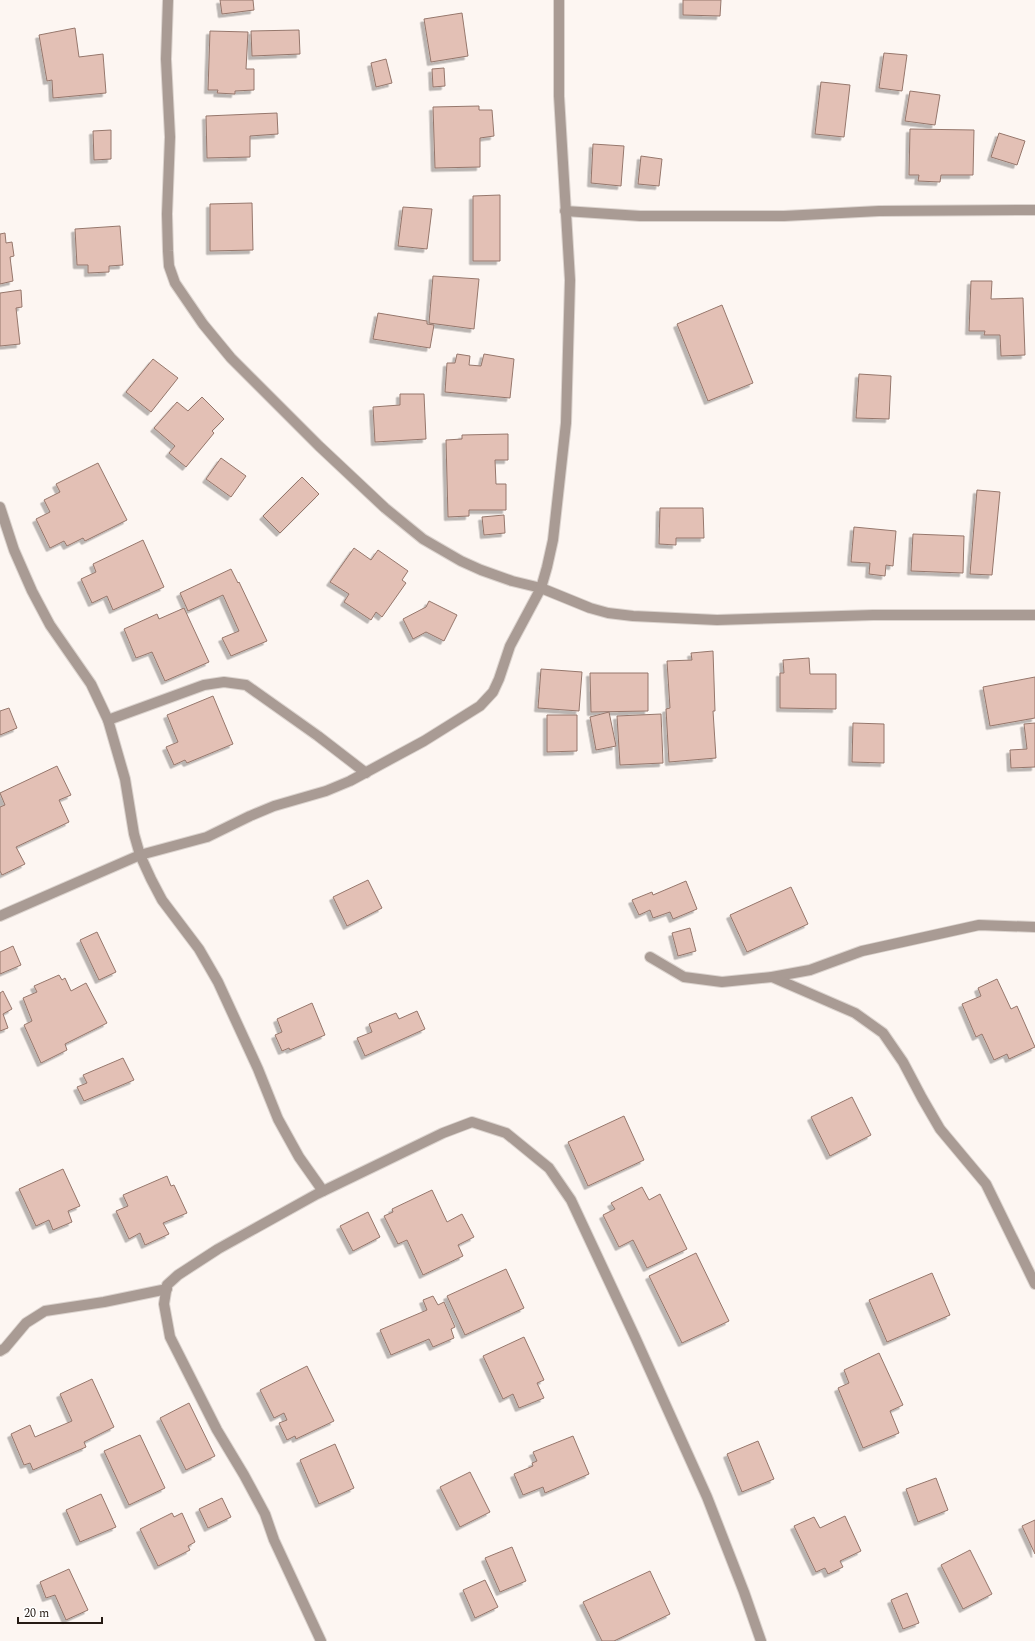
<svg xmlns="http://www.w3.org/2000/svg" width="1035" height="1641" viewBox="0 0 1035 1641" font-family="Spectral,serif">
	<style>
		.building { fill: #e3c0b5; stroke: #96776c; filter: url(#shadow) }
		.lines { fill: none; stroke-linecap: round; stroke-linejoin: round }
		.street-casing { stroke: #dbd3ce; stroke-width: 12 }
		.street { stroke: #a99b94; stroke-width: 10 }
	</style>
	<defs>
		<filter id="shadow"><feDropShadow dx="-3.5" dy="3.5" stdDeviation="0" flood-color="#0004"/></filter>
	</defs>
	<rect width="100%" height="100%" fill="#fdf6f2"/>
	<g class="building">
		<path d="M 220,0 L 253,0 L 254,10 L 222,14 Z"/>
		<path d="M 683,0 L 721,0 L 720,16 L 683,15 Z"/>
		<path d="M 462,13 L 468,56 L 431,62 L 424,19 Z"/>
		<path d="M 75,28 L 79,57 L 103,54 L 106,93 L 53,98 L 52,80 L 47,81 L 39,35 Z"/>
		<path d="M 299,30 L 300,54 L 252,56 L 251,31 Z"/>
		<path d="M 210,31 L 248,32 L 246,69 L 254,69 L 254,90 L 235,91 L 235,94 L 217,93 L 218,90 L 208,90 Z"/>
		<path d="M 884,53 L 907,55 L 902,91 L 879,88 Z"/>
		<path d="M 386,59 L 392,83 L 376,87 L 371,63 Z"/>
		<path d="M 444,68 L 445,86 L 433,87 L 432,69 Z"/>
		<path d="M 821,82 L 850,85 L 844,137 L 815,134 Z"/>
		<path d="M 910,91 L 940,95 L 935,125 L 905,121 Z"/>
		<path d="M 479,106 L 479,110 L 492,110 L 494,136 L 480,138 L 480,167 L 435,168 L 433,107 Z"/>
		<path d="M 277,113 L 278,134 L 250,136 L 250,157 L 207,158 L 206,116 Z"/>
		<path d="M 910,129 L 974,130 L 973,175 L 941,175 L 940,182 L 918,181 L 919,175 L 909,175 Z"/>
		<path d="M 111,130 L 111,159 L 94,160 L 93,131 Z"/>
		<path d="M 999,133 L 1025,141 L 1017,165 L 991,157 Z"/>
		<path d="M 593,144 L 624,146 L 621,186 L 591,183 Z"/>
		<path d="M 641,156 L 662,159 L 659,186 L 638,184 Z"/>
		<path d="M 500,195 L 500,261 L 473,261 L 473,196 Z"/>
		<path d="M 252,203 L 253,250 L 210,251 L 210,204 Z"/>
		<path d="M 403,207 L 432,209 L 427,249 L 398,246 Z"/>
		<path d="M 120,226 L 123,265 L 109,266 L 109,272 L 88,273 L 88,265 L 77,265 L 75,229 Z"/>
		<path d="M 5,233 L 6,243 L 12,242 L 14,256 L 10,257 L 13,281 L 0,284 L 0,234 Z"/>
		<path d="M 433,276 L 479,279 L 474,329 L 429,323 Z"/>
		<path d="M 971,281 L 992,281 L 991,299 L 1023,298 L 1025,355 L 1001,356 L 1000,335 L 984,335 L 985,331 L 969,331 Z"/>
		<path d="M 21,290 L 22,307 L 16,308 L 20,344 L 0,346 L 0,293 Z"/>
		<path d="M 722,305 L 753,383 L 708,401 L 677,324 Z"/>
		<path d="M 378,313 L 427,321 L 427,324 L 434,325 L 430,348 L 373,339 Z"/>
		<path d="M 457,354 L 470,356 L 469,365 L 481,366 L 484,354 L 514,359 L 510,398 L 445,392 L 447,363 L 455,363 Z"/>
		<path d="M 153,359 L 178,378 L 151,412 L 126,392 Z"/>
		<path d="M 859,374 L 891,376 L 889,419 L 856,418 Z"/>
		<path d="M 400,394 L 424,394 L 426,439 L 375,442 L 373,407 L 400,405 Z"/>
		<path d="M 202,397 L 224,419 L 212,431 L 214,433 L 186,467 L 169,453 L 175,446 L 154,428 L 177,402 L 188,411 Z"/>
		<path d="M 508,434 L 508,460 L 495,460 L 496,484 L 506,484 L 506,510 L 469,510 L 469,516 L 448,517 L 446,440 L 462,439 L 462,435 Z"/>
		<path d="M 221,458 L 246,476 L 231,497 L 206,479 Z"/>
		<path d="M 98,463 L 127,520 L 85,541 L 83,538 L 67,546 L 64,541 L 50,548 L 36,519 L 50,512 L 44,500 L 60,492 L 56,484 Z"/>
		<path d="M 302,477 L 319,494 L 280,533 L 263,516 Z"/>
		<path d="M 977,490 L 1000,492 L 992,575 L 970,574 Z"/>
		<path d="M 660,508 L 703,508 L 704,538 L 676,538 L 676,545 L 659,544 Z"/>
		<path d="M 504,515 L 505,533 L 484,535 L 482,517 Z"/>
		<path d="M 854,527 L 896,531 L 893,566 L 886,565 L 885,576 L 869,574 L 870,563 L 851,562 Z"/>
		<path d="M 913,534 L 964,536 L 963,573 L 911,571 Z"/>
		<path d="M 143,540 L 164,587 L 113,610 L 107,596 L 92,603 L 81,579 L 96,572 L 93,564 Z"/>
		<path d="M 354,548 L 371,560 L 378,550 L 408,571 L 402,580 L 406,583 L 382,617 L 376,612 L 371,620 L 344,602 L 349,594 L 330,582 Z"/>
		<path d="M 231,569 L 238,583 L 239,582 L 267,641 L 231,656 L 222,638 L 239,631 L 223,595 L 188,611 L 180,593 Z"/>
		<path d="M 429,601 L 457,615 L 444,641 L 426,632 L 413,639 L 403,619 L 426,607 Z"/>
		<path d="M 184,608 L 209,662 L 165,681 L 152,652 L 136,658 L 124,629 L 157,614 L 159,619 Z"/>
		<path d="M 713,651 L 715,711 L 713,711 L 716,758 L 669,762 L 666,709 L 670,708 L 667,661 L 692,660 L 691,653 Z"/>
		<path d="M 809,658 L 810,674 L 836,674 L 836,709 L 780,708 L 780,673 L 784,673 L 783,660 Z"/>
		<path d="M 541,669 L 582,672 L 579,711 L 538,708 Z"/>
		<path d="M 590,673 L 648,673 L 648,711 L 591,712 Z"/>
		<path d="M 1035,677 L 1035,718 L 990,726 L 983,687 Z"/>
		<path d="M 213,696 L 233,744 L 187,763 L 185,760 L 174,765 L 166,747 L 178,742 L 167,715 Z"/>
		<path d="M 9,708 L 17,728 L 0,735 L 0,711 Z"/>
		<path d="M 609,712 L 616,746 L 596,750 L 590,717 Z"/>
		<path d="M 661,714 L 663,763 L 620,765 L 617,716 Z"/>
		<path d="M 547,715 L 577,715 L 577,751 L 547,752 Z"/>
		<path d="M 853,723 L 884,724 L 884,763 L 852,762 Z"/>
		<path d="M 1035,723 L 1035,767 L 1011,768 L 1010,750 L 1027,749 L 1024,724 Z"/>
		<path d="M 57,766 L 71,795 L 59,800 L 69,822 L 16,847 L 25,864 L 2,875 L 0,871 L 0,807 L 5,805 L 0,793 Z"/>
		<path d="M 368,880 L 382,908 L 347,926 L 333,897 Z"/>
		<path d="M 686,881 L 697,909 L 673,919 L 670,912 L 653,918 L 650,910 L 639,915 L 632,900 L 652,892 L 653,895 Z"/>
		<path d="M 791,887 L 808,924 L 747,952 L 730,915 Z"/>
		<path d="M 690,928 L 696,951 L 678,956 L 672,933 Z"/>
		<path d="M 97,932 L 116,972 L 99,980 L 80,940 Z"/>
		<path d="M 13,946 L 21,965 L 0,974 L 0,952 Z"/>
		<path d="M 59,975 L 62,980 L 65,978 L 71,991 L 86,983 L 107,1023 L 65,1044 L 67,1050 L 41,1063 L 24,1025 L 32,1021 L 23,998 L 37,992 L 34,986 Z"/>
		<path d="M 997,979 L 1011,1009 L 1017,1006 L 1035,1047 L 1009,1059 L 1007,1054 L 994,1060 L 982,1034 L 976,1037 L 962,1004 L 981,996 L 978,988 Z"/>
		<path d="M 3,991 L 12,1009 L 3,1014 L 8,1028 L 0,1031 L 0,993 Z"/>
		<path d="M 312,1003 L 325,1035 L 290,1050 L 289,1048 L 282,1051 L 275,1035 L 282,1032 L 277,1019 Z"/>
		<path d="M 417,1011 L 425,1029 L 365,1056 L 357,1038 L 372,1032 L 369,1024 L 396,1013 L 399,1019 Z"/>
		<path d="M 123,1058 L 134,1080 L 84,1101 L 77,1087 L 87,1083 L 83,1075 Z"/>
		<path d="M 852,1097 L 871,1135 L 830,1156 L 811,1117 Z"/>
		<path d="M 624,1116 L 644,1160 L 588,1186 L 568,1142 Z"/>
		<path d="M 63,1169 L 80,1206 L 68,1211 L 72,1222 L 53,1230 L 49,1220 L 36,1226 L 19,1189 Z"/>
		<path d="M 167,1176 L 171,1186 L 174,1185 L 187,1213 L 163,1223 L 169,1234 L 145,1245 L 140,1233 L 129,1239 L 116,1211 L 128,1206 L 123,1195 Z"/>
		<path d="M 642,1187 L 649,1200 L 660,1194 L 687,1249 L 647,1268 L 633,1240 L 619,1247 L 603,1215 L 615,1209 L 611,1203 Z"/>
		<path d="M 432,1190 L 447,1222 L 462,1214 L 474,1237 L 458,1245 L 463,1256 L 423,1275 L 407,1240 L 398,1244 L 384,1216 L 393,1212 L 392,1209 Z"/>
		<path d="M 368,1212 L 380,1237 L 353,1251 L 340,1226 Z"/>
		<path d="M 696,1253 L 729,1321 L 682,1343 L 649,1276 Z"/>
		<path d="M 506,1269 L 524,1308 L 465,1335 L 447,1296 Z"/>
		<path d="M 932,1273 L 950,1315 L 887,1342 L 869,1300 Z"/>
		<path d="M 433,1296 L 438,1305 L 444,1302 L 455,1327 L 451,1329 L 454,1338 L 433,1347 L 429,1339 L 391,1355 L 380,1330 L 427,1310 L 423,1300 Z"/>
		<path d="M 524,1337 L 544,1380 L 537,1383 L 544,1398 L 519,1408 L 513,1394 L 503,1399 L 483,1356 Z"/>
		<path d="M 879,1353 L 903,1405 L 890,1411 L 899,1433 L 863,1448 L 838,1388 L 849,1383 L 844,1370 Z"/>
		<path d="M 307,1366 L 334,1421 L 296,1439 L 295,1436 L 287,1440 L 279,1423 L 287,1420 L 284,1413 L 274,1418 L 260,1390 Z"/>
		<path d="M 92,1379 L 114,1427 L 84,1442 L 86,1447 L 33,1470 L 30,1463 L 24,1465 L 11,1434 L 30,1425 L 35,1437 L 72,1421 L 60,1394 Z"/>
		<path d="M 189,1403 L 215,1456 L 186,1470 L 160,1418 Z"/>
		<path d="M 140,1435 L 165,1488 L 129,1505 L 104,1451 Z"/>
		<path d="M 573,1436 L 589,1474 L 545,1493 L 543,1487 L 523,1495 L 514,1474 L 533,1466 L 532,1463 L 537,1461 L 533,1452 Z"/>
		<path d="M 758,1441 L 774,1479 L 742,1492 L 727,1454 Z"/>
		<path d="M 335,1444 L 354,1488 L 319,1504 L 300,1460 Z"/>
		<path d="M 470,1472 L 490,1512 L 460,1527 L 440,1487 Z"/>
		<path d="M 936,1478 L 948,1510 L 918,1522 L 906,1489 Z"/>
		<path d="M 101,1494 L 116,1527 L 80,1542 L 66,1510 Z"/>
		<path d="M 222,1498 L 231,1517 L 208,1528 L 199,1509 Z"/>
		<path d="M 172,1513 L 174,1517 L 182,1513 L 195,1542 L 188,1546 L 190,1550 L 158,1566 L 140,1529 Z"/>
		<path d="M 845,1516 L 861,1551 L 840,1561 L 843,1567 L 828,1574 L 825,1568 L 816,1572 L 794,1526 L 814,1517 L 820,1528 Z"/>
		<path d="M 1035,1520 L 1035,1554 L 1022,1526 Z"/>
		<path d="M 512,1547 L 526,1581 L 500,1592 L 485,1558 Z"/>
		<path d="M 970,1550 L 992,1594 L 963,1609 L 941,1565 Z"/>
		<path d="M 69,1569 L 88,1610 L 66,1620 L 55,1595 L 46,1598 L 40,1582 Z"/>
		<path d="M 650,1571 L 670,1614 L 614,1641 L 602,1641 L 583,1602 Z"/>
		<path d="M 485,1580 L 498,1607 L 475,1618 L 463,1590 Z"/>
		<path d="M 907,1593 L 919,1623 L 903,1629 L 891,1600 Z"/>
	</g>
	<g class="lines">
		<defs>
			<g id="street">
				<path d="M 168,0 L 166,59 L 170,137 L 167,214 L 168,251 L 169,266 L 175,283 L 203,324 L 231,358 L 319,446 L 385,508 L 423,539 L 461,561 L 481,570 L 512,581 L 541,588 L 590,608 L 608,613 L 633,616 L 717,620 L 873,615 L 1035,615"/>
				<path d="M 565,211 L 640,216 L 784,216 L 879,211 L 1035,210"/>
				<path d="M 0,507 L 14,550 L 32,591 L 50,625 L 91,684 L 108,720 L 125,779 L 134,834 L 140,855 L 151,879 L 162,900 L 199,949 L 218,982 L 258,1069 L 278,1119 L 299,1157 L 323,1191"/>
				<path d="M 108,720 L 204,685 L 224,682 L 246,685 L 318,736 L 366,773"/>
				<path d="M 0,916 L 140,855 L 207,837 L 250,816 L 274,806 L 326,791 L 350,781 L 424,741 L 480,706 L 493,692 L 499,679 L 510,646 L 541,588 L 547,567 L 553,540 L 566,423 L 570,280 L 559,96 L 559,0"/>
				<path d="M 650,957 L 684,977 L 722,982 L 772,977 L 810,970 L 862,951 L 979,925 L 1035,927"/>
				<path d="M 772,977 L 855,1013 L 883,1033 L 903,1062 L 922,1098 L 940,1129 L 986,1184 L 1035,1284"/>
				<path d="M 0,1351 L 5,1348 L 26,1323 L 45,1311 L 104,1302 L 167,1289"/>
				<path d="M 321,1641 L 274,1540 L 265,1514 L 244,1475 L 217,1430 L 170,1337 L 164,1304 L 167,1285 L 178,1275 L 218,1249 L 317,1194 L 443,1133 L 472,1122 L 506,1133 L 549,1168 L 571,1200 L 635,1337 L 707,1497 L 744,1592 L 761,1641"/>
			</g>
		</defs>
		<use href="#street" class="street-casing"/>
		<use href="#street" class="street"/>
	</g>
	<path d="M18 1617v6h84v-6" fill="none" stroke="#261b14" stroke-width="2"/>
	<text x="24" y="1617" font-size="12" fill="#261b14" stroke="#ffffff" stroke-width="3" paint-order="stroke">20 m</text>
</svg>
